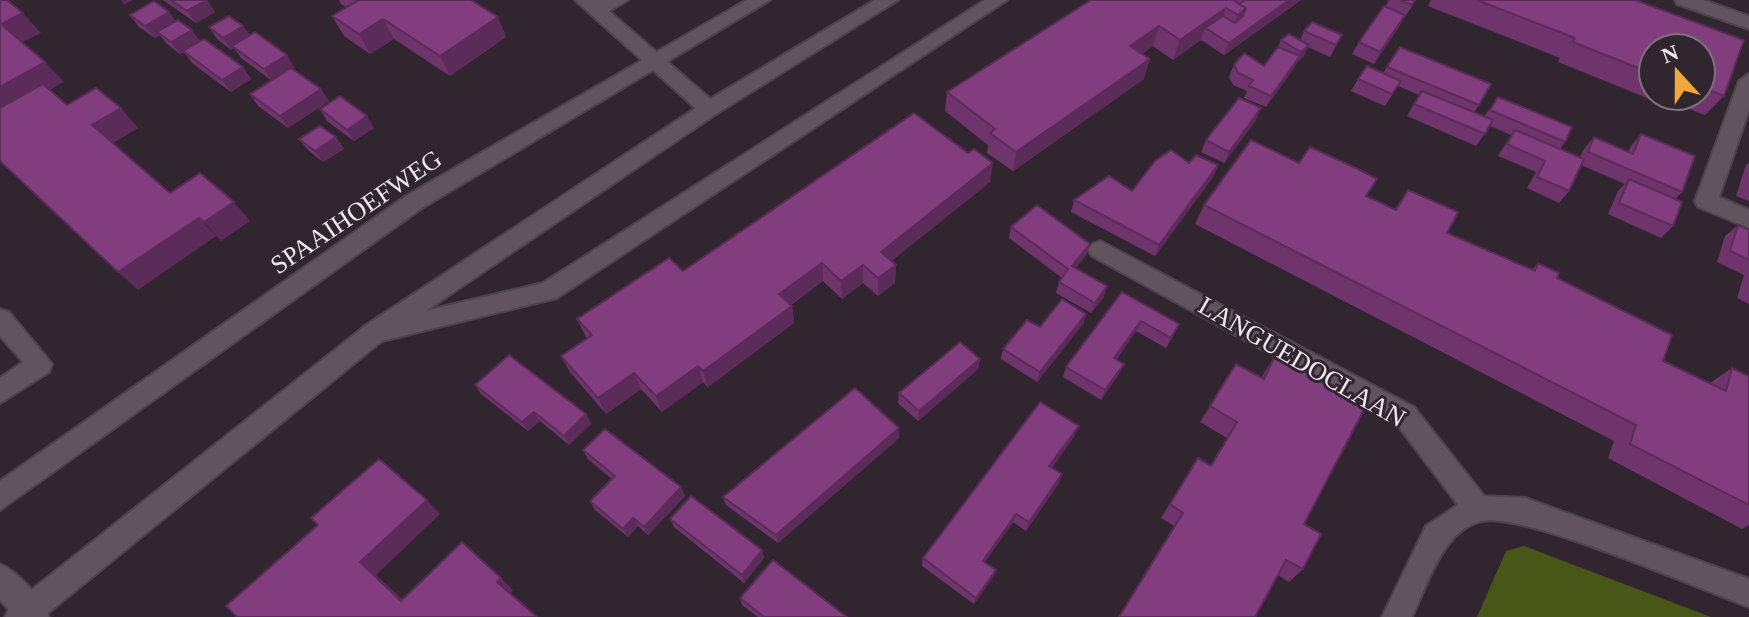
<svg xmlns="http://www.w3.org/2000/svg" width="1749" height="617" viewBox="0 0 1749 617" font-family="Georgia,serif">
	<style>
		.green { fill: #485618 }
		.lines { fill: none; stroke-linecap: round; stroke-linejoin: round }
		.service-casing { stroke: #4c434b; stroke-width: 4 }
		.minor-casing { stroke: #4c434b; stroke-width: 4 }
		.tertiary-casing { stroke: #4c434b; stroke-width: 4 }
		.service { fill: #61545f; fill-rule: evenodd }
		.minor { fill: #61545f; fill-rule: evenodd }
		.tertiary { fill: #61545f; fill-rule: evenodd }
		.wall { fill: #70346d }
		.shaded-wall { fill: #5b2b59 }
		.building { fill: #823d7f; stroke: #5b2b59; stroke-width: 2 }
		.labels { text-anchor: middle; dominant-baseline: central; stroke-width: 6; stroke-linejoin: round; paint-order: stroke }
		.street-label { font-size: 26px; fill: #efe7ee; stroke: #312630 }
	</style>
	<rect width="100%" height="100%" fill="#312630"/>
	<path class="green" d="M 1524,546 L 1711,617 L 1477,617 L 1506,551 Z"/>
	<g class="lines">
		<defs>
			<path id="service" d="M 1749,74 L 1749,110 L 1719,197 L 1749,210 L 1749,228 L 1698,207 L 1695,201 L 1739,81 Z"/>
			<g id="minor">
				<path d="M 575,0 L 628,0 L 609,11 L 716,104 L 719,109 L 716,114 L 702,114 Z"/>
				<path d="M 985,0 L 1007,0 L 557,298 L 374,343 L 365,340 L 362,333 L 365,326 L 374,323 L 543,283 Z"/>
				<path d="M 1675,0 L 1703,0 L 1749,16 L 1749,29 L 1677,4 Z"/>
				<path d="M 1100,241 L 1414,407 L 1484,496 L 1525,498 L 1749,579 L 1749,607 C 1700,589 1523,512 1482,521 C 1443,529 1427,586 1412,617 L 1382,617 L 1426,526 L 1458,505 L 1396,423 L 1092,256 L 1088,250 L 1092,244 Z"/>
				<path d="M 0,309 L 9,312 L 52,364 L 49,372 L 0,403 L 0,378 L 23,362 L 0,336 Z"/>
				<path d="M 0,564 C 19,572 41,598 49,617 L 15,617 L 0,600 Z"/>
			</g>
			<g id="tertiary">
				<path d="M 747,0 L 770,0 L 422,208 L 0,510 L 0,481 L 406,196 Z"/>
				<path d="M 875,0 L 898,0 L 716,114 L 383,340 L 43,617 L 5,617 L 10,607 L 365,326 L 702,104 Z"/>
			</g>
		</defs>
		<use href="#service" class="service-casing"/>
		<use href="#minor" class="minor-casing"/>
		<use href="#tertiary" class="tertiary-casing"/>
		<use href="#service" class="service"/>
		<use href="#minor" class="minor"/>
		<use href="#tertiary" class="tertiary"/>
	</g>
	<g class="wall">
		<path d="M 163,0 L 207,0 L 215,12 L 196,23 Z"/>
		<path d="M 339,0 L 471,0 L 498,17 L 506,37 L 450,76 L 394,39 L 370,54 L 344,36 L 332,16 L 346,7 L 341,4 Z"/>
		<path d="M 1091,0 L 1301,0 L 1224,55 L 1201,40 L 1173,60 L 1153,46 L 1142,54 L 1144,79 L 1013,171 L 987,153 L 988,145 L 945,111 L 947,92 Z"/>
		<path d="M 1389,0 L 1416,0 L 1374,64 L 1352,54 L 1359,42 L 1385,7 Z"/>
		<path d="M 1431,0 L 1635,0 L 1744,40 L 1724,96 L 1705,115 L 1656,96 L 1701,96 L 1701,48 L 1653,48 L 1653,96 L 1655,96 L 1652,100 L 1558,62 L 1560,58 L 1428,6 Z"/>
		<path d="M 169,12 L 175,21 L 200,41 L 243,67 L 251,79 L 231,92 L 192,63 L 184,52 L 180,54 L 167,44 L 160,35 L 155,38 L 139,27 L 130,15 Z"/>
		<path d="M 209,27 L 250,35 L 294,67 L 292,69 L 329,101 L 288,128 L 258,106 L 250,94 L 271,80 L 241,58 L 234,48 L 231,50 L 217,39 Z"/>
		<path d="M 1304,31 L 1342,35 L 1330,57 L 1308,47 L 1303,57 L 1297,62 L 1294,68 L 1266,107 L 1244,98 L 1247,91 L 1233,85 L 1229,77 L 1234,65 L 1264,66 L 1277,49 L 1281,40 L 1300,40 Z"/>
		<path d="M 1387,67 L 1479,105 L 1474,112 L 1484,117 L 1498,97 L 1565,142 L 1560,149 L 1580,158 L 1584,149 L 1594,137 L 1628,152 L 1631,146 L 1641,134 L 1682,192 L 1675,199 L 1673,226 L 1661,238 L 1608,214 L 1618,191 L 1625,184 L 1581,165 L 1569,191 L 1559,203 L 1527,188 L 1536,172 L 1498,156 L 1511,135 L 1490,126 L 1476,146 L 1407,116 L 1419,95 L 1398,86 L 1385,106 L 1351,91 L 1358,79 L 1383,73 Z"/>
		<path d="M 320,109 L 374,128 L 354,141 L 327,121 Z"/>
		<path d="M 1256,120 L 1224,163 L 1201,152 L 1206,140 Z"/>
		<path d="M 336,137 L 344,149 L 323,162 L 308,150 L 299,139 Z"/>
		<path d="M 1189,163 L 1218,165 L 1213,177 L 1155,256 L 1071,212 L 1074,200 L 1132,191 Z"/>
		<path d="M 1749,163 L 1749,201 L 1736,196 L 1746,165 Z"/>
		<path d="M 990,182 L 891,261 L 896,265 L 895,283 L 878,296 L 863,283 L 842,299 L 823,281 L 791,305 L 792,306 L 794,323 L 708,387 L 703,382 L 662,412 L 641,389 L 606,414 L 570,372 L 561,356 L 587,339 L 577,319 L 683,271 Z"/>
		<path d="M 1408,190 L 1447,233 L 1532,270 L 1538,263 L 1663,361 L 1710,383 L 1732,368 L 1749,376 L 1749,525 L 1742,529 L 1608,458 L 1614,441 L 1195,224 L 1204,205 L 1366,196 L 1395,209 Z"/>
		<path d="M 1738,225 L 1749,230 L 1749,304 L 1737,298 L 1744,275 L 1717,262 L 1725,236 Z"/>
		<path d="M 1011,227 L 1090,244 L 1086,255 L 1076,268 L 1104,297 L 1091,313 L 1056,293 L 1059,282 L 1062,278 L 1009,238 Z"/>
		<path d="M 1122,292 L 1174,334 L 1166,348 L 1136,331 L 1116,360 L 1119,374 L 1101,400 L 1063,377 L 1066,367 Z"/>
		<path d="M 1086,314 L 1083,324 L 1037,382 L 1001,359 L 1003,349 L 1040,327 Z"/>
		<path d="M 1276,354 L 1304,524 L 1303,569 L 1289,582 L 1278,575 L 1255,617 L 1118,617 L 1174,526 L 1161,518 L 1198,458 L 1210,466 L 1227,438 L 1200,422 L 1210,406 L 1261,378 Z"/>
		<path d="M 980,359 L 978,369 L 918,421 L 898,403 L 899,393 Z"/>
		<path d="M 475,385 L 586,414 L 591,424 L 569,445 L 540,421 L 528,431 L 481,394 Z"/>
		<path d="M 899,428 L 899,438 L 778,543 L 726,505 L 723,497 Z"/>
		<path d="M 1075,435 L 1052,468 L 1059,483 L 1026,531 L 1013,522 L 985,562 L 993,577 L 974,604 L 922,566 L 923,558 Z"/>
		<path d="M 583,450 L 681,487 L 685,496 L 648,535 L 638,526 L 628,537 L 595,510 L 590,501 L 612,479 L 588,459 Z"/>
		<path d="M 670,519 L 762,550 L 764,558 L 744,583 L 674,527 Z"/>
		<path d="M 740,598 L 847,617 L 758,617 L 742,605 Z"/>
	</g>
	<g class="shaded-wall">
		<path d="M 121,0 L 133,0 L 124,5 Z"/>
		<path d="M 207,0 L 215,12 L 196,23 L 187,11 Z"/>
		<path d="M 1289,0 L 1301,0 L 1224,55 L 1229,43 Z"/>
		<path d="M 1226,8 L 1218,28 L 1205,28 L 1201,40 L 1173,60 L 1180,40 Z"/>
		<path d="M 1246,8 L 1238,28 L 1230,35 L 1238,15 Z"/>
		<path d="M 169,12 L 178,25 L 157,32 L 160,35 L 155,38 L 145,26 Z"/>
		<path d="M 23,13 L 41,33 L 19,44 L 1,24 Z"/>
		<path d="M 1405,15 L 1399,27 L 1374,64 L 1380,52 Z"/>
		<path d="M 498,17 L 506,37 L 450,76 L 440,56 Z"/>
		<path d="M 383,19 L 394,39 L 370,54 L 359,34 Z"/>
		<path d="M 243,26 L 252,38 L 232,46 L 234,48 L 231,50 L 223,38 Z"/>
		<path d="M 1159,26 L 1153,46 L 1125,66 L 1130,46 Z"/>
		<path d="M 192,30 L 201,42 L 180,54 L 171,42 Z"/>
		<path d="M 1309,45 L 1303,57 L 1297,62 L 1294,68 L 1266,107 L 1271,96 L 1297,61 L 1301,52 Z"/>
		<path d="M 287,55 L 294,67 L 272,81 L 264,69 Z"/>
		<path d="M 1150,59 L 1144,79 L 1013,171 L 1016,152 Z"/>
		<path d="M 45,62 L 64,82 L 0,117 L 0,87 Z"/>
		<path d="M 243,67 L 251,79 L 231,92 L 222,80 Z"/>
		<path d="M 321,89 L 329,101 L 288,128 L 280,116 Z"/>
		<path d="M 121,108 L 138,128 L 110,145 L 92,125 Z"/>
		<path d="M 1261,108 L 1256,120 L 1224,163 L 1229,152 Z"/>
		<path d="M 367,116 L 374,128 L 354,141 L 347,130 Z"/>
		<path d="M 336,137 L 344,149 L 323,162 L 315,151 Z"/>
		<path d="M 993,163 L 990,182 L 880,270 L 881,252 Z"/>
		<path d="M 1218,165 L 1213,177 L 1155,256 L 1159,245 Z"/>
		<path d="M 234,202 L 250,221 L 221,241 L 204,222 Z"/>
		<path d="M 199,218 L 216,236 L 138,290 L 118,272 Z"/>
		<path d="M 1090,244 L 1086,255 L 1069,277 L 1072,266 Z"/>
		<path d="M 822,263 L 823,281 L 781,311 L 779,294 Z"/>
		<path d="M 863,265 L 863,283 L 842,299 L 841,281 Z"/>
		<path d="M 896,265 L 895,283 L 878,296 L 878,278 Z"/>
		<path d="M 1107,286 L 1104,297 L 1091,313 L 1095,303 Z"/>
		<path d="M 792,306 L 794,323 L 708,387 L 703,371 Z"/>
		<path d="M 1086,314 L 1083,324 L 1037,382 L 1040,372 Z"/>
		<path d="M 1141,321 L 1136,331 L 1110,369 L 1114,358 Z"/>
		<path d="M 980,359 L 978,369 L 918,421 L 919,411 Z"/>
		<path d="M 1124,364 L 1119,374 L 1101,400 L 1105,390 Z"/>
		<path d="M 698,366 L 703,382 L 662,412 L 656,396 Z"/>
		<path d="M 634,373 L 641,389 L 606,414 L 598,398 Z"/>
		<path d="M 534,412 L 540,421 L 528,431 L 522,422 Z"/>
		<path d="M 586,414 L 591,424 L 569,445 L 564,436 Z"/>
		<path d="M 1079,426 L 1075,435 L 1046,475 L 1049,466 Z"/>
		<path d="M 899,428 L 899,438 L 778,543 L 776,535 Z"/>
		<path d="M 1062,474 L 1059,483 L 1026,531 L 1029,522 Z"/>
		<path d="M 681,487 L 685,496 L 648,535 L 644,527 Z"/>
		<path d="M 427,500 L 440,514 L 376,575 L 416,612 L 401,601 L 360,562 Z"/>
		<path d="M 1016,514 L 1013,522 L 981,568 L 983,561 Z"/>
		<path d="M 633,518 L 638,526 L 628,537 L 623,529 Z"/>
		<path d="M 762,550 L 764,558 L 744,583 L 742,575 Z"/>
		<path d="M 996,570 L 993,577 L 974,604 L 976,598 Z"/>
		<path d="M 501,578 L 513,590 L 509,594 L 497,582 Z"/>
	</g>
	<g class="building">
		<path d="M 0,0 L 7,0 L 23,13 L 1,24 L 45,62 L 0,87 Z"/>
		<path d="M 171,0 L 207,0 L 187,11 Z"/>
		<path d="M 355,0 L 471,0 L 498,17 L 440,56 L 383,19 L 359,34 L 332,16 L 357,1 Z"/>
		<path d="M 1091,0 L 1237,0 L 1235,1 L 1246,8 L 1238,15 L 1226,8 L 1180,40 L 1159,26 L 1130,46 L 1150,59 L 1016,152 L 990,133 L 995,129 L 947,92 Z"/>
		<path d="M 1245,0 L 1289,0 L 1229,43 L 1205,28 L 1223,16 L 1235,23 L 1243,16 L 1246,8 L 1239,4 Z"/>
		<path d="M 1400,0 L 1415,0 L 1412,5 Z"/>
		<path d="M 1477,0 L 1635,0 L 1744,40 L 1724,96 L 1701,87 L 1701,48 L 1653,48 L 1653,74 L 1573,42 L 1575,38 Z"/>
		<path d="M 154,1 L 169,12 L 145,26 L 130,15 Z"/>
		<path d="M 1384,6 L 1405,15 L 1380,52 L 1359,42 Z"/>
		<path d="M 229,16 L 243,26 L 223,38 L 209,27 Z"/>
		<path d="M 178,20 L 192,30 L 171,42 L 157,32 Z"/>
		<path d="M 1312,22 L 1342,35 L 1336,45 L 1304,31 Z"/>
		<path d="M 255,32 L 287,55 L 264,69 L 232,46 Z"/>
		<path d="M 1289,34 L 1309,45 L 1301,52 L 1281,40 Z"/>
		<path d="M 204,39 L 243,67 L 222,80 L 183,51 Z"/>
		<path d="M 1278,47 L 1300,56 L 1271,96 L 1249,86 L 1253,80 L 1238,73 L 1234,65 L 1244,53 L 1264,66 Z"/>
		<path d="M 1400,47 L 1491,84 L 1479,105 L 1387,67 Z"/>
		<path d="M 1367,66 L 1401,81 L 1392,94 L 1358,79 Z"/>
		<path d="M 291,68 L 321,89 L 280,116 L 250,94 Z"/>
		<path d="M 43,84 L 67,105 L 96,88 L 121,108 L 92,125 L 170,193 L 200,173 L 234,202 L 204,222 L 199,218 L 118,272 L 0,161 L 0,108 Z"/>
		<path d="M 1422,91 L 1493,120 L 1485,134 L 1414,104 Z"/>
		<path d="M 340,96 L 367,116 L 347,130 L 320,109 Z"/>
		<path d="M 1498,97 L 1572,127 L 1565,142 L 1490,110 Z"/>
		<path d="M 1239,98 L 1261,108 L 1229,152 L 1206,140 Z"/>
		<path d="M 914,113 L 968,153 L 974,149 L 993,163 L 881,252 L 896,265 L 878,278 L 863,265 L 841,281 L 822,263 L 779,294 L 792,306 L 703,371 L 698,366 L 656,396 L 634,373 L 598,398 L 561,356 L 592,335 L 577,319 L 669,258 L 683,271 Z"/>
		<path d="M 320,126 L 336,137 L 315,151 L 299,139 Z"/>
		<path d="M 1515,130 L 1584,159 L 1569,191 L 1537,177 L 1545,161 L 1507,144 Z"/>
		<path d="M 1641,134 L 1695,156 L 1682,192 L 1588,152 L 1594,137 L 1633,154 Z"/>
		<path d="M 1251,140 L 1299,163 L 1310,147 L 1358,169 L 1377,179 L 1366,196 L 1396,210 L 1408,190 L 1458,212 L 1447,233 L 1535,271 L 1538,263 L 1559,273 L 1557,278 L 1672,335 L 1663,361 L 1726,391 L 1732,368 L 1749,376 L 1749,505 L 1630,444 L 1636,425 L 1204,205 Z"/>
		<path d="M 1171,150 L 1189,163 L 1196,155 L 1218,165 L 1159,245 L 1074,200 L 1109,176 L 1132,191 L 1155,161 Z"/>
		<path d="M 1629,179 L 1682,202 L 1673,226 L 1619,203 Z"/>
		<path d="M 1037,205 L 1090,244 L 1072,266 L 1107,286 L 1095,303 L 1059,282 L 1068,269 L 1011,227 Z"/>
		<path d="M 1738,225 L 1749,230 L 1749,260 L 1730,251 Z"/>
		<path d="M 1122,292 L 1179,324 L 1171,338 L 1141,321 L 1114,358 L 1124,364 L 1105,390 L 1066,367 Z"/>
		<path d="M 1062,299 L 1086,314 L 1040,372 L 1003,349 L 1027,320 L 1040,327 Z"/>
		<path d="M 960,342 L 980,359 L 919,411 L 899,393 Z"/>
		<path d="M 1276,354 L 1367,404 L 1304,524 L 1321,534 L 1303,569 L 1286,560 L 1255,617 L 1119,617 L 1183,513 L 1170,504 L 1198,458 L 1211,466 L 1237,422 L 1210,406 L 1236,364 L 1264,379 Z"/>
		<path d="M 509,355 L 586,414 L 564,436 L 534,412 L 522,422 L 475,385 Z"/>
		<path d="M 855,388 L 899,428 L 776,535 L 723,497 Z"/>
		<path d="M 1040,402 L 1079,426 L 1049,466 L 1062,474 L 1029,522 L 1016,514 L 983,561 L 996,570 L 976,598 L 923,558 Z"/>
		<path d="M 605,429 L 681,487 L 644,527 L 633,518 L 623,529 L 590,501 L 615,476 L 583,450 Z"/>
		<path d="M 379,459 L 427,500 L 360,562 L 401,601 L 462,542 L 501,578 L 497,582 L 537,617 L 237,617 L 226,606 L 318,525 L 311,518 Z"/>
		<path d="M 691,496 L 762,550 L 742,575 L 670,519 Z"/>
		<path d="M 773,560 L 847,617 L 764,617 L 740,598 Z"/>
	</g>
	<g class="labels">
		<g class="street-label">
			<text transform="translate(356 212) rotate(-34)">SPAAIHOEFWEG</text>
			<text transform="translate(1302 362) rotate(30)">LANGUEDOCLAAN</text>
		</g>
	</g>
	<g transform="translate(1677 72) rotate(339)"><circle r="38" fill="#312630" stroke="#7d737c" stroke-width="2"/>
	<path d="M0-6L14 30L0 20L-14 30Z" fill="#eea83c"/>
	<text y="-12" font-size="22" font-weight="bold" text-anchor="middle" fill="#efe7ee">N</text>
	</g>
</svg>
